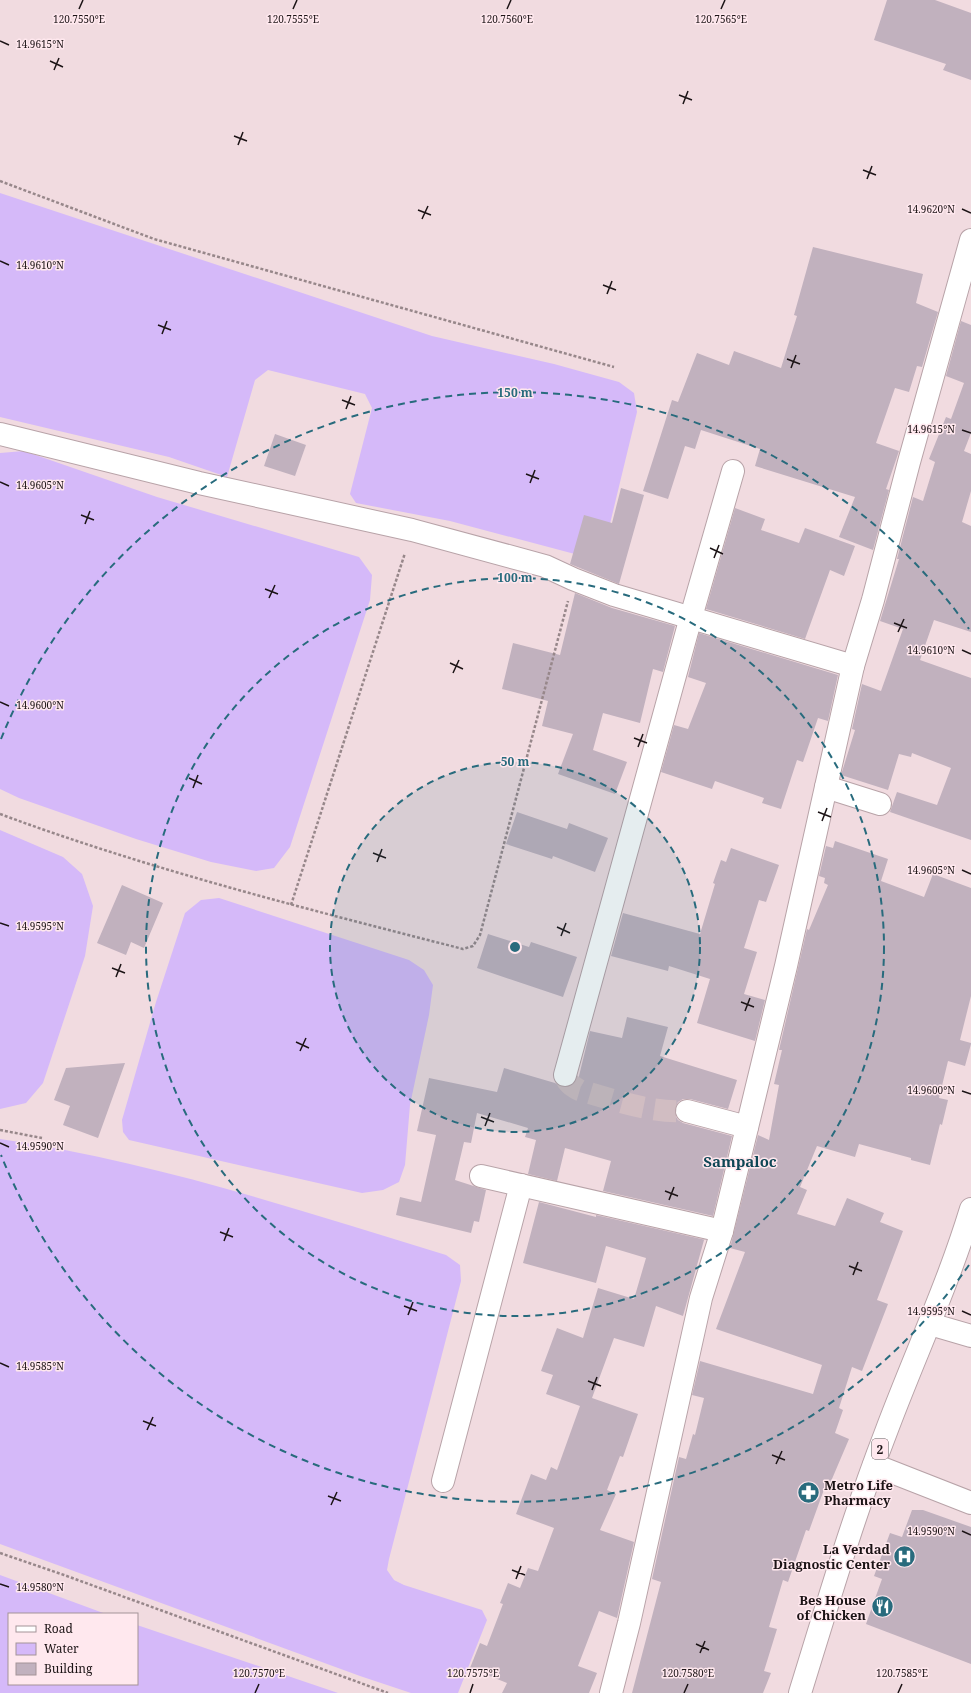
<svg xmlns="http://www.w3.org/2000/svg" width="971" height="1693" viewBox="0 0 971 1693" font-family="'Noto Serif',serif">
	<style>
		.water { fill: #d5b9f9 }
		.building { fill: #c1b1be }
		.lines { fill: none; stroke-linecap: round; stroke-linejoin: round }
		.minor-tunnel { stroke: #d1bdc2; stroke-width: 22; stroke-dasharray: 22 11; stroke-linecap: butt }
		.minor-casing { stroke: #b8a3a8; stroke-width: 24 }
		.highway-casing { stroke: #b8a3a8; stroke-width: 24 }
		.path { stroke: #97878a; stroke-width: 2.5; stroke-dasharray: 3 2; stroke-linecap: butt }
		.minor { stroke: #fff; stroke-width: 22 }
		.highway { stroke: #fff; stroke-width: 22 }
		.ticks { fill: none; stroke: #1b1315; stroke-width: 1.5 }
		.ring { fill: none; stroke: #286b7d; stroke-width: 2; stroke-dasharray: 7 5 }
		.labels { text-anchor: middle; dominant-baseline: central; stroke-width: 3; stroke-linejoin: round; paint-order: stroke }
		.shield { fill: #ffe8ee; stroke: #5f5356; stroke-width: 1 }
		.shield-label { font-size: 12px; font-weight: bold; fill: #1b1315 }
		.poi-label { font-size: 13px; font-weight: bold; fill: #1b1315; stroke: #ffe8ee; text-anchor: end }
		.quarter-label { font-size: 15px; font-weight: bold; fill: #0e4655; stroke: #ffe8ee }
		.ticks-label { font-size: 10px; text-anchor: middle; fill: #1b1315; stroke: #ffe8ee; stroke-width: 3; stroke-linejoin: round; paint-order: stroke }
		.centre { fill: #286b7d; stroke: #ffe8ee; stroke-width: 2 }
		.ring-label { font-size: 12px; text-anchor: middle; font-weight: bold; fill: #286b7d; stroke: #ffe8ee; stroke-width: 3; stroke-linejoin: round; paint-order: stroke }
	</style>
	<rect width="100%" height="100%" fill="#f1dbe0"/>
	<g class="water">
		<path d="M 0,193 L 432,336 L 554,364 L 619,382 L 634,393 L 637,412 L 601,561 L 450,521 L 356,503 L 350,494 L 372,408 L 365,394 L 268,370 L 255,380 L 227,477 L 169,457 L 0,417 Z"/>
		<path d="M 24,451 L 157,497 L 359,557 L 372,575 L 370,600 L 290,847 L 274,868 L 256,871 L 211,862 L 136,839 L 19,798 L 0,789 L 0,453 Z"/>
		<path d="M 0,830 L 63,857 L 82,874 L 93,906 L 85,956 L 43,1083 L 26,1103 L 0,1109 Z"/>
		<path d="M 219,898 L 409,960 L 424,970 L 433,985 L 429,1015 L 410,1105 L 405,1165 L 399,1182 L 383,1190 L 362,1193 L 129,1140 L 123,1132 L 122,1120 L 156,1002 L 185,913 L 201,900 Z"/>
		<path d="M 0,1139 C 152,1161 299,1210 446,1255 L 460,1265 L 461,1281 L 389,1559 L 387,1570 L 394,1580 L 404,1585 L 482,1610 L 487,1620 L 458,1693 L 411,1693 L 360,1676 L 0,1544 Z"/>
		<path d="M 0,1575 L 106,1614 L 9,1614 L 9,1684 L 137,1684 L 137,1625 L 338,1693 L 0,1693 Z"/>
	</g>
	<g class="building">
		<path d="M 887,0 L 935,0 L 971,13 L 971,80 L 943,70 L 946,64 L 874,40 Z"/>
		<path d="M 813,247 L 923,274 L 916,303 L 938,312 L 922,367 L 917,366 L 909,392 L 895,388 L 876,443 L 899,451 L 886,489 L 889,490 L 873,550 L 839,537 L 855,497 L 755,466 L 760,449 L 701,430 L 695,449 L 685,446 L 668,499 L 643,491 L 672,400 L 678,402 L 697,353 L 729,365 L 734,351 L 781,368 L 797,316 L 794,315 Z"/>
		<path d="M 961,321 L 971,325 L 971,433 L 964,451 L 971,454 L 971,491 L 962,522 L 971,526 L 971,632 L 934,620 L 920,660 L 971,678 L 971,840 L 890,812 L 897,792 L 937,805 L 951,768 L 912,753 L 911,757 L 899,754 L 888,790 L 841,775 L 855,730 L 852,729 L 862,684 L 881,691 L 903,629 L 880,621 L 899,559 L 897,559 L 913,497 L 923,501 L 935,462 L 929,459 L 946,417 L 951,419 L 964,383 L 946,376 Z"/>
		<path d="M 275,434 L 306,445 L 295,476 L 264,466 Z"/>
		<path d="M 621,488 L 644,495 L 619,584 L 570,564 L 584,515 L 612,523 Z"/>
		<path d="M 735,508 L 765,519 L 761,530 L 799,543 L 805,528 L 855,546 L 844,576 L 830,570 L 805,639 L 706,609 Z"/>
		<path d="M 575,593 L 612,608 L 675,626 L 663,672 L 653,669 L 640,723 L 603,713 L 593,750 L 627,762 L 615,794 L 558,774 L 573,734 L 542,726 L 548,701 L 502,689 L 513,643 L 560,655 Z"/>
		<path d="M 699,633 L 838,675 L 828,721 L 818,718 L 803,762 L 797,760 L 781,809 L 762,803 L 764,798 L 715,781 L 712,789 L 661,772 L 674,725 L 688,729 L 706,683 L 688,677 Z"/>
		<path d="M 517,812 L 567,829 L 569,823 L 608,838 L 595,872 L 553,856 L 552,859 L 506,844 Z"/>
		<path d="M 835,841 L 888,859 L 881,881 L 924,897 L 933,874 L 971,888 L 971,996 L 960,1040 L 971,1043 L 971,1044 L 965,1066 L 948,1061 L 939,1098 L 948,1100 L 942,1125 L 940,1124 L 930,1165 L 911,1160 L 911,1158 L 859,1144 L 855,1157 L 817,1146 L 800,1187 L 807,1190 L 797,1214 L 835,1226 L 847,1198 L 884,1213 L 880,1222 L 903,1231 L 877,1300 L 888,1304 L 862,1371 L 852,1367 L 839,1408 L 843,1410 L 835,1433 L 849,1439 L 829,1486 L 826,1484 L 809,1531 L 806,1530 L 788,1582 L 783,1580 L 769,1627 L 777,1629 L 764,1671 L 771,1673 L 763,1693 L 632,1693 L 661,1582 L 652,1579 L 679,1457 L 686,1459 L 693,1434 L 695,1435 L 704,1398 L 692,1395 L 700,1361 L 813,1394 L 822,1365 L 716,1329 L 745,1252 L 730,1248 L 758,1135 L 769,1140 L 779,1085 L 774,1084 L 782,1050 L 779,1050 L 807,929 L 809,930 L 828,885 L 824,883 L 825,878 L 819,876 L 826,846 L 833,848 Z"/>
		<path d="M 731,848 L 779,865 L 766,902 L 759,900 L 744,948 L 757,952 L 744,994 L 765,1000 L 755,1041 L 697,1023 L 710,979 L 669,966 L 668,971 L 611,956 L 623,913 L 700,934 L 715,884 L 713,883 L 721,860 L 726,862 Z"/>
		<path d="M 122,885 L 163,903 L 144,948 L 131,942 L 126,955 L 97,943 Z"/>
		<path d="M 488,934 L 529,947 L 531,942 L 577,957 L 563,997 L 477,968 Z"/>
		<path d="M 627,1017 L 668,1027 L 660,1056 L 737,1080 L 728,1109 L 690,1099 L 683,1099 L 678,1102 L 675,1108 L 675,1115 L 678,1120 L 683,1123 L 732,1136 L 713,1216 L 603,1191 L 611,1161 L 565,1148 L 557,1181 L 528,1174 L 536,1140 L 525,1137 L 528,1128 L 477,1113 L 471,1143 L 464,1142 L 455,1180 L 486,1190 L 479,1222 L 474,1221 L 471,1233 L 396,1215 L 400,1197 L 421,1202 L 436,1135 L 417,1131 L 429,1078 L 497,1092 L 504,1068 L 555,1083 L 561,1087 L 569,1087 L 573,1084 L 576,1080 L 578,1080 L 590,1031 L 622,1038 Z"/>
		<path d="M 125,1063 L 98,1138 L 63,1125 L 70,1106 L 54,1100 L 66,1068 Z"/>
		<path d="M 539,1202 L 596,1217 L 596,1215 L 706,1240 L 704,1240 L 683,1316 L 656,1306 L 644,1347 L 614,1338 L 592,1398 L 638,1414 L 623,1457 L 620,1456 L 607,1490 L 616,1494 L 600,1530 L 634,1542 L 617,1618 L 599,1611 L 578,1666 L 597,1673 L 589,1693 L 502,1693 L 507,1683 L 470,1668 L 480,1643 L 487,1646 L 503,1604 L 500,1603 L 508,1583 L 520,1588 L 528,1568 L 538,1571 L 554,1528 L 516,1514 L 531,1474 L 546,1480 L 551,1467 L 557,1470 L 580,1406 L 546,1394 L 553,1375 L 541,1371 L 557,1328 L 583,1338 L 598,1288 L 634,1299 L 646,1258 L 606,1246 L 596,1283 L 523,1263 Z"/>
		<path d="M 912,1510 L 923,1510 L 971,1527 L 971,1664 L 866,1624 L 882,1579 L 874,1576 L 890,1533 L 902,1537 Z"/>
	</g>
	<g class="lines">
		<path class="minor-tunnel" d="M 565,1075 C 567,1083 572,1086 579,1090 C 614,1100 650,1113 687,1111"/>
		<defs>
			<g id="minor">
				<path d="M 0,434 L 199,483 L 412,530 L 545,566 L 573,579 L 614,595 L 853,666"/>
				<path d="M 826,787 L 880,804"/>
				<path d="M 565,1075 L 691,617 L 733,471"/>
				<path d="M 687,1111 L 747,1127"/>
				<path d="M 481,1176 L 722,1231"/>
				<path d="M 930,1324 L 971,1336"/>
				<path d="M 874,1465 L 971,1503"/>
				<path d="M 443,1481 L 521,1185"/>
				<path d="M 611,1693 L 629,1623 L 701,1298 L 722,1231 L 786,966 L 853,666 L 873,600 L 909,462 L 971,240"/>
			</g>
			<path id="highway" d="M 800,1693 C 827,1606 853,1517 886,1432 C 914,1357 948,1285 971,1209"/>
		</defs>
		<use href="#minor" class="minor-casing"/>
		<use href="#highway" class="highway-casing"/>
		<g class="path">
			<path d="M 0,181 L 154,239 L 614,367"/>
			<path d="M 0,814 C 151,870 307,909 463,949 L 473,946 L 480,935 L 568,601"/>
			<path d="M 291,905 L 405,553"/>
			<path d="M 0,1130 L 42,1138"/>
			<path d="M 0,1553 L 64,1575 L 388,1693"/>
		</g>
		<use href="#minor" class="minor"/>
		<use href="#highway" class="highway"/>
	</g>
	<path class="ticks" d="M 79,9 L 83,0M 293,9 L 297,0M 507,9 L 511,0M 721,9 L 725,0M 0,41 L 9,45M 50,61 L 63,67M 54,70 L 59,58M 679,95 L 692,100M 683,104 L 688,91M 234,136 L 247,141M 238,145 L 243,132M 863,170 L 876,175M 867,179 L 872,166M 962,209 L 971,213M 418,210 L 431,215M 422,219 L 428,206M 0,261 L 9,265M 603,285 L 616,290M 607,294 L 612,281M 158,325 L 171,330M 162,334 L 167,321M 787,359 L 800,364M 791,368 L 796,355M 342,400 L 355,405M 346,409 L 351,396M 962,430 L 971,433M 526,474 L 539,479M 0,482 L 9,486M 530,483 L 535,470M 81,515 L 94,520M 85,524 L 90,511M 710,548 L 723,554M 714,558 L 719,545M 265,589 L 278,594M 269,598 L 275,585M 894,623 L 907,628M 898,632 L 904,619M 962,650 L 971,654M 450,663 L 463,669M 453,673 L 459,660M 0,702 L 9,706M 634,738 L 647,743M 638,747 L 643,734M 189,778 L 202,784M 193,788 L 198,775M 818,812 L 831,817M 822,821 L 827,808M 373,853 L 386,858M 377,862 L 382,849M 962,870 L 971,874M 0,923 L 9,926M 557,927 L 570,933M 561,936 L 566,923M 112,968 L 125,973M 116,977 L 121,964M 741,1002 L 754,1007M 745,1011 L 750,998M 296,1042 L 309,1048M 300,1051 L 306,1038M 962,1091 L 971,1094M 481,1117 L 494,1122M 485,1126 L 490,1113M 0,1143 L 9,1147M 665,1191 L 678,1196M 669,1200 L 674,1187M 220,1232 L 233,1237M 224,1241 L 229,1228M 849,1266 L 862,1271M 853,1275 L 858,1262M 404,1306 L 417,1311M 962,1311 L 971,1315M 408,1315 L 413,1302M 0,1363 L 9,1367M 588,1381 L 601,1386M 592,1390 L 597,1377M 143,1421 L 156,1426M 147,1430 L 153,1417M 772,1455 L 785,1460M 776,1464 L 782,1451M 328,1496 L 341,1501M 331,1505 L 337,1492M 962,1531 L 971,1535M 512,1570 L 525,1575M 516,1579 L 521,1566M 0,1584 L 9,1587M 696,1644 L 709,1650M 700,1653 L 705,1641M 255,1693 L 259,1684M 470,1693 L 473,1684M 684,1693 L 688,1684M 898,1693 L 902,1684"/>
	<circle cx="515" cy="947" r="185" fill="#286b7d" fill-opacity=".12"/>
	<g class="ring">
		<circle cx="515" cy="947" r="185"/>
		<circle cx="515" cy="947" r="369"/>
		<path d="M969 1265A554 554 0 0 1 1 1155M1 739A554 554 0 0 1 969 629"/>
	</g>
	<defs>
		<symbol id="pharmacy-disc" viewBox="-11 -11 22 22"><circle r="9.5" fill="#286b7d" stroke="#ffe8ee"/><path d="M-2-6h4v4h4v4h-4v4h-4v-4h-4v-4h4Z" fill="#fff"/></symbol>
		<symbol id="hospital-disc" viewBox="-11 -11 22 22"><circle r="9.5" fill="#286b7d" stroke="#ffe8ee"/><path d="M-5-5h3v3.5h4V-5h3V5h-3V1.5h-4V5h-3Z" fill="#fff"/></symbol>
		<symbol id="restaurant-disc" viewBox="-11 -11 22 22"><circle r="9.5" fill="#286b7d" stroke="#ffe8ee"/><path d="M-5-6h1v4h1v-4h1v4h1v-4h1v5L-1.5 .5V6h-2V.5L-5-1ZM5-6V6H3V1.5H1.5Q1.5-4 5-6Z" fill="#fff"/></symbol>
	</defs>
	<g fill-rule="evenodd">
		<use href="#pharmacy-disc" x="796" y="1480" width="25" height="25"/>
		<use href="#hospital-disc" x="892" y="1544" width="25" height="25"/>
		<use href="#restaurant-disc" x="870" y="1594" width="25" height="25"/>
	</g>
	<g class="labels">
		<rect class="shield" x="872" y="1439" width="16" height="20" rx="3"/>
		<g class="shield-label">
			<text x="880" y="1449">2</text>
		</g>
		<g class="poi-label">
			<text x="824" y="1485" text-anchor="start">Metro Life<tspan x="824" dy="15">Pharmacy</tspan></text>
			<text x="890" y="1549">La Verdad<tspan x="890" dy="15">Diagnostic Center</tspan></text>
			<text x="866" y="1600">Bes House<tspan x="866" dy="15">of Chicken</tspan></text>
		</g>
		<g class="quarter-label">
			<text x="740" y="1161">Sampaloc</text>
		</g>
	</g>
	<g class="ticks-label">
		<text x="79" y="23">120.7550°E</text>
		<text x="721" y="23">120.7565°E</text>
		<text x="293" y="23">120.7555°E</text>
		<text x="507" y="23">120.7560°E</text>
		<text x="40" y="48">14.9615°N</text>
		<text x="931" y="213">14.9620°N</text>
		<text x="40" y="269">14.9610°N</text>
		<text x="931" y="433">14.9615°N</text>
		<text x="40" y="489">14.9605°N</text>
		<text x="931" y="654">14.9610°N</text>
		<text x="40" y="709">14.9600°N</text>
		<text x="931" y="874">14.9605°N</text>
		<text x="40" y="930">14.9595°N</text>
		<text x="931" y="1094">14.9600°N</text>
		<text x="40" y="1150">14.9590°N</text>
		<text x="931" y="1315">14.9595°N</text>
		<text x="40" y="1370">14.9585°N</text>
		<text x="931" y="1535">14.9590°N</text>
		<text x="40" y="1591">14.9580°N</text>
		<text x="259" y="1677">120.7570°E</text>
		<text x="473" y="1677">120.7575°E</text>
		<text x="688" y="1677">120.7580°E</text>
		<text x="902" y="1677">120.7585°E</text>
	</g>
	<circle cx="515" cy="947" r="6" class="centre"/>
	<g class="ring-label">
		<text x="515" y="397">150 m</text>
		<text x="515" y="582">100 m</text>
		<text x="515" y="766">50 m</text>
	</g>
	<rect x="8" y="1613" width="130" height="72" fill="#ffe8ee" stroke="#a49397"/>
	<rect x="16" y="1626" width="20" height="6" fill="#ffffff" stroke="#a49397"/>
	<text x="44" y="1633" font-size="12" fill="#1b1315">Road</text>
	<rect x="16" y="1643" width="20" height="12" fill="#d5b9f9" stroke="#a49397"/>
	<text x="44" y="1653" font-size="12" fill="#1b1315">Water</text>
	<rect x="16" y="1663" width="20" height="12" fill="#c1b1be" stroke="#a49397"/>
	<text x="44" y="1673" font-size="12" fill="#1b1315">Building</text>
</svg>
